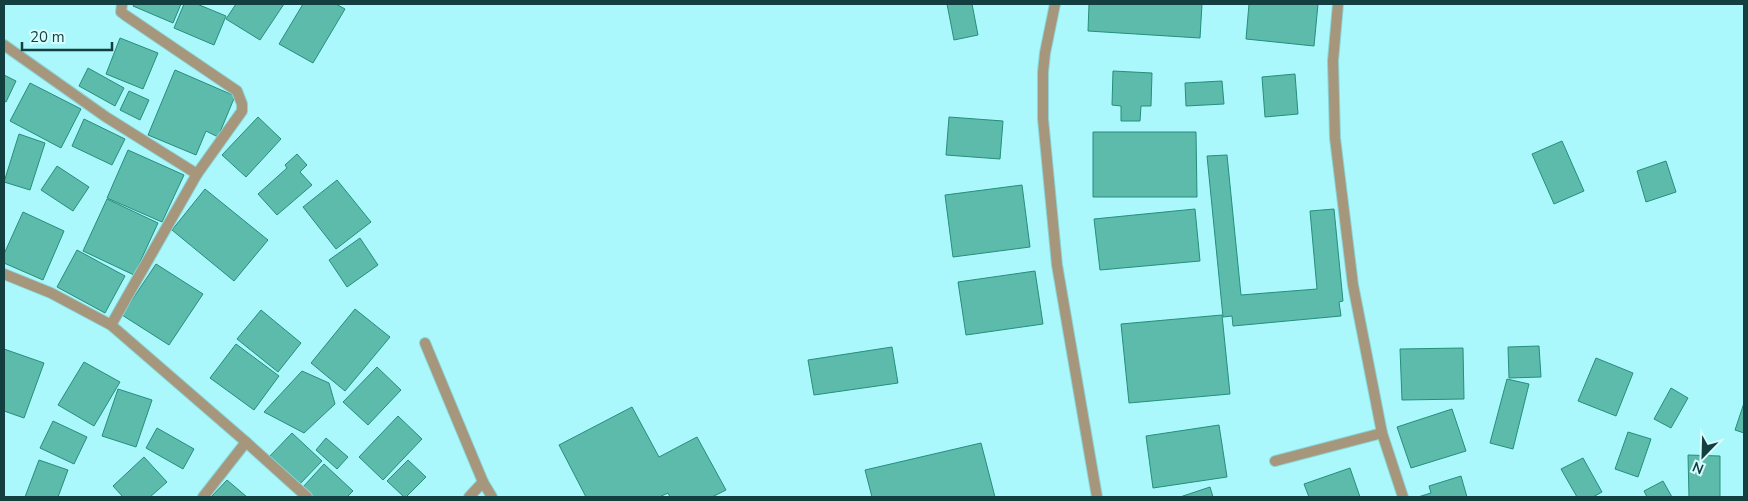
<svg xmlns="http://www.w3.org/2000/svg" width="1748" height="501" viewBox="0 0 1748 501" font-family="'Nunito Sans',sans-serif">
	<style>
		.building { fill: #5cbbaa; stroke: #268e7d }
		.lines { fill: none; stroke-linecap: round; stroke-linejoin: round }
		.minor-casing { stroke: #8cd3d6; stroke-width: 12 }
		.minor { stroke: #a6967b; stroke-width: 10 }
	</style>
	<rect width="100%" height="100%" fill="#aaf8fb"/>
	<g class="building">
		<path d="M 134,4 L 181,4 L 173,23 L 133,6 Z"/>
		<path d="M 184,4 L 197,4 L 226,16 L 214,45 L 174,28 Z"/>
		<path d="M 236,4 L 284,4 L 260,40 L 226,19 Z"/>
		<path d="M 303,4 L 336,4 L 345,9 L 313,63 L 279,44 Z"/>
		<path d="M 947,4 L 972,4 L 978,35 L 954,40 Z"/>
		<path d="M 1089,4 L 1202,4 L 1200,38 L 1088,31 Z"/>
		<path d="M 1249,4 L 1318,4 L 1314,46 L 1246,39 Z"/>
		<path d="M 120,38 L 158,53 L 143,89 L 106,74 Z"/>
		<path d="M 88,68 L 124,88 L 115,106 L 79,86 Z"/>
		<path d="M 175,70 L 235,96 L 218,137 L 206,131 L 196,155 L 148,135 Z"/>
		<path d="M 1113,71 L 1152,73 L 1151,106 L 1141,106 L 1140,121 L 1121,121 L 1121,106 L 1112,105 Z"/>
		<path d="M 1295,74 L 1298,114 L 1265,117 L 1262,77 Z"/>
		<path d="M 4,75 L 16,81 L 6,102 L 4,101 Z"/>
		<path d="M 1222,81 L 1224,104 L 1186,106 L 1185,83 Z"/>
		<path d="M 30,83 L 81,109 L 61,148 L 10,121 Z"/>
		<path d="M 129,91 L 149,100 L 140,120 L 120,110 Z"/>
		<path d="M 258,117 L 281,139 L 246,177 L 222,155 Z"/>
		<path d="M 949,117 L 1003,121 L 1000,159 L 946,155 Z"/>
		<path d="M 84,119 L 125,139 L 112,165 L 72,146 Z"/>
		<path d="M 1093,132 L 1196,132 L 1197,197 L 1093,197 Z"/>
		<path d="M 19,134 L 45,143 L 30,190 L 4,182 Z"/>
		<path d="M 1562,141 L 1584,191 L 1554,204 L 1532,154 Z"/>
		<path d="M 128,150 L 184,175 L 162,222 L 107,198 Z"/>
		<path d="M 297,154 L 307,165 L 300,172 L 312,185 L 277,215 L 258,194 L 287,168 L 285,165 Z"/>
		<path d="M 1227,155 L 1241,295 L 1317,289 L 1310,211 L 1334,209 L 1343,301 L 1339,302 L 1341,316 L 1233,326 L 1232,316 L 1223,317 L 1207,156 Z"/>
		<path d="M 1666,161 L 1676,192 L 1646,202 L 1637,171 Z"/>
		<path d="M 57,166 L 89,187 L 73,211 L 41,190 Z"/>
		<path d="M 337,180 L 371,222 L 336,249 L 303,207 Z"/>
		<path d="M 1022,185 L 1030,247 L 953,257 L 945,195 Z"/>
		<path d="M 205,189 L 268,240 L 234,281 L 172,230 Z"/>
		<path d="M 107,199 L 158,223 L 134,275 L 83,251 Z"/>
		<path d="M 1195,209 L 1200,261 L 1100,270 L 1094,219 Z"/>
		<path d="M 23,212 L 64,231 L 43,280 L 4,263 L 4,254 Z"/>
		<path d="M 360,238 L 378,265 L 347,287 L 329,260 Z"/>
		<path d="M 77,250 L 125,276 L 105,313 L 57,287 Z"/>
		<path d="M 156,264 L 203,294 L 169,345 L 122,315 Z"/>
		<path d="M 1035,271 L 1043,324 L 966,335 L 958,282 Z"/>
		<path d="M 355,309 L 390,337 L 345,391 L 311,363 Z"/>
		<path d="M 261,310 L 301,343 L 278,372 L 237,339 Z"/>
		<path d="M 1222,315 L 1230,394 L 1129,403 L 1121,324 Z"/>
		<path d="M 236,344 L 279,376 L 254,410 L 210,378 Z"/>
		<path d="M 1539,346 L 1541,377 L 1509,378 L 1508,347 Z"/>
		<path d="M 892,347 L 898,383 L 814,395 L 808,360 Z"/>
		<path d="M 1463,348 L 1464,399 L 1402,400 L 1400,349 Z"/>
		<path d="M 4,349 L 44,363 L 24,418 L 4,411 Z"/>
		<path d="M 1596,358 L 1633,373 L 1616,416 L 1578,401 Z"/>
		<path d="M 84,362 L 120,382 L 94,426 L 58,405 Z"/>
		<path d="M 377,367 L 401,390 L 368,425 L 343,402 Z"/>
		<path d="M 302,371 L 329,383 L 335,404 L 304,433 L 264,412 Z"/>
		<path d="M 1507,379 L 1529,384 L 1513,449 L 1490,443 Z"/>
		<path d="M 1671,388 L 1688,398 L 1671,428 L 1654,419 Z"/>
		<path d="M 118,389 L 152,400 L 136,447 L 102,436 Z"/>
		<path d="M 1744,403 L 1744,433 L 1735,430 Z"/>
		<path d="M 632,407 L 659,457 L 697,437 L 726,490 L 712,497 L 670,497 L 668,493 L 659,497 L 586,497 L 559,445 Z"/>
		<path d="M 1452,409 L 1466,451 L 1411,468 L 1397,427 Z"/>
		<path d="M 398,416 L 422,439 L 383,480 L 359,457 Z"/>
		<path d="M 53,421 L 87,437 L 74,464 L 40,448 Z"/>
		<path d="M 1219,425 L 1227,477 L 1153,488 L 1146,436 Z"/>
		<path d="M 157,428 L 194,449 L 183,469 L 146,448 Z"/>
		<path d="M 1628,432 L 1651,439 L 1638,477 L 1615,469 Z"/>
		<path d="M 292,433 L 322,461 L 298,486 L 268,458 Z"/>
		<path d="M 326,438 L 348,457 L 337,469 L 316,450 Z"/>
		<path d="M 981,443 L 995,497 L 872,497 L 865,470 Z"/>
		<path d="M 1688,455 L 1720,456 L 1720,497 L 1689,497 Z"/>
		<path d="M 144,457 L 167,482 L 150,497 L 123,497 L 113,486 Z"/>
		<path d="M 1583,458 L 1602,492 L 1593,497 L 1577,497 L 1561,469 Z"/>
		<path d="M 39,460 L 68,470 L 58,497 L 25,497 Z"/>
		<path d="M 408,460 L 426,477 L 406,497 L 404,497 L 387,481 Z"/>
		<path d="M 324,464 L 353,491 L 347,497 L 313,497 L 303,487 Z"/>
		<path d="M 1350,468 L 1360,497 L 1309,497 L 1304,484 Z"/>
		<path d="M 1461,476 L 1467,497 L 1418,497 L 1431,493 L 1429,486 Z"/>
		<path d="M 227,480 L 247,497 L 211,497 Z"/>
		<path d="M 1663,481 L 1672,497 L 1647,497 L 1644,491 Z"/>
		<path d="M 1210,487 L 1213,497 L 1180,497 Z"/>
	</g>
	<g class="lines">
		<defs>
			<g id="minor">
				<path d="M 1055,4 L 1045,53 L 1043,72 L 1043,119 L 1057,265 L 1097,497"/>
				<path d="M 1338,4 L 1333,61 L 1335,138 L 1353,285 L 1382,433 L 1403,497"/>
				<path d="M 4,45 L 106,117 L 197,174"/>
				<path d="M 4,274 L 51,293 L 111,325 L 246,442 L 307,497"/>
				<path d="M 111,325 L 197,174 L 242,111 L 242,104 L 237,91 L 125,15 L 121,12 L 122,4"/>
				<path d="M 425,343 L 483,482"/>
				<path d="M 1275,461 L 1382,433"/>
				<path d="M 203,497 L 246,442"/>
				<path d="M 469,497 L 483,482 L 492,497"/>
			</g>
		</defs>
		<use href="#minor" class="minor-casing"/>
		<use href="#minor" class="minor"/>
	</g>
	<rect width="1748" height="501" fill="none" stroke="#133f41" stroke-width="10"/>
	<g transform="translate(1703 456) rotate(203)" stroke="#d8fdff" stroke-width="4" paint-order="stroke">
	<path d="M0-4L9 19L0 12L-9 19Z" fill="#133f41"/>
	<text y="-8" font-size="14" font-weight="bold" text-anchor="middle" fill="#133f41">N</text>
	</g>
	<path d="M22 42v8h90v-8" fill="none" stroke="#133f41" stroke-width="2.5"/>
	<text x="30" y="42" font-size="15" fill="#133f41" stroke="#d8fdff" stroke-width="4" paint-order="stroke">20 m</text>
</svg>
